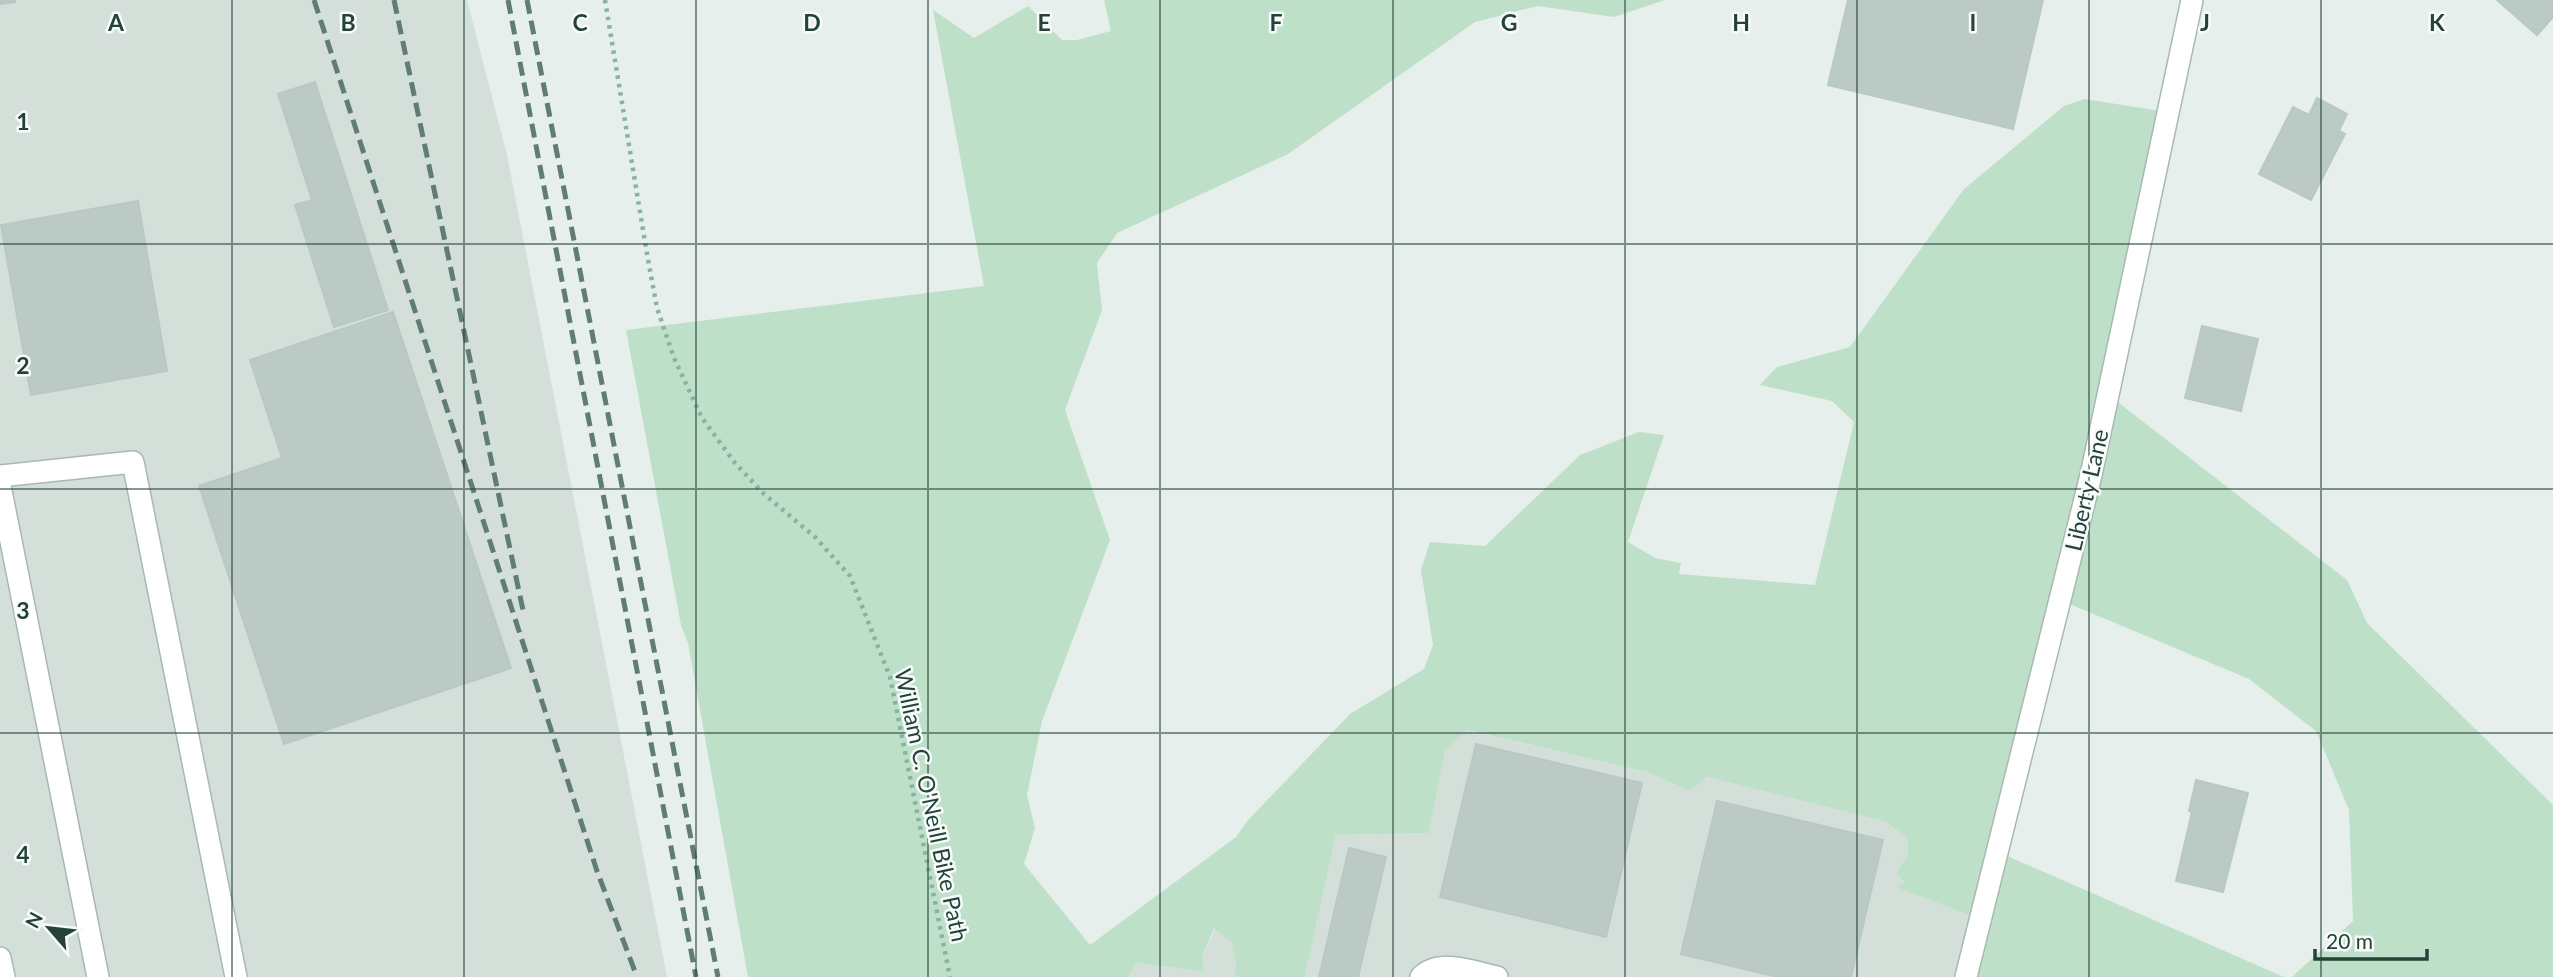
<svg xmlns="http://www.w3.org/2000/svg" width="2553" height="977" viewBox="0 0 2553 977" font-family="Lato,sans-serif">
	<style>
		.built { fill: #d4dfda }
		.green { fill: #bfe0c8 }
		.building { fill: #bbcac4; stroke: #b8c9c2; stroke-width: 2 }
		.lines { fill: none; stroke-linecap: round; stroke-linejoin: round }
		.service-casing { stroke: #a8b8b2; stroke-width: 24 }
		.tertiary-casing { stroke: #a8b8b2; stroke-width: 24 }
		.path { stroke: #86b3a5; stroke-width: 4.5; stroke-dasharray: 3.5 5; stroke-linecap: butt }
		.service { stroke: #fff; stroke-width: 21 }
		.tertiary { stroke: #fff; stroke-width: 21 }
		.rail { stroke: #5f7d75; stroke-width: 5; stroke-dasharray: 14 7; stroke-linecap: butt }
		.grid { fill: none; stroke: #24423a; stroke-width: 2; stroke-opacity: 0.55 }
		.labels { text-anchor: middle; dominant-baseline: central; stroke-width: 5; stroke-linejoin: round; paint-order: stroke }
		.street-label { font-size: 23px; fill: #24423a; stroke: #f7fbf9 }
		.grid-label { font-size: 23px; text-anchor: middle; font-weight: bold; fill: #24423a; stroke: #f7fbf9; stroke-width: 5; stroke-linejoin: round; paint-order: stroke }
	</style>
	<rect width="100%" height="100%" fill="#e6efeb"/>
	<g class="built">
		<path d="M 0,0 L 467,0 L 507,155 L 667,977 L 0,977 Z"/>
		<path d="M 1466,730 L 1647,772 L 1690,791 L 1707,777 L 1886,822 L 1907,838 L 1908,854 L 1896,874 L 1904,882 L 1897,886 L 1972,916 L 1963,977 L 1305,977 L 1336,835 L 1429,833 L 1445,752 Z"/>
		<path d="M 1215,930 L 1231,940 L 1236,966 L 1234,977 L 1128,977 L 1137,963 L 1204,972 L 1202,956 Z"/>
	</g>
	<path class="green" d="M 1104,0 L 1665,0 L 1614,17 L 1538,6 L 1475,22 L 1288,154 L 1117,233 L 1097,263 L 1102,310 L 1065,410 L 1110,540 L 1042,721 L 1027,795 L 1035,828 L 1024,864 L 1090,945 L 1236,837 L 1249,819 L 1350,714 L 1424,669 L 1433,645 L 1421,570 L 1430,542 L 1485,546 L 1580,455 L 1639,432 L 1664,435 L 1628,542 L 1655,558 L 1681,563 L 1679,574 L 1815,585 L 1854,422 L 1832,401 L 1760,385 L 1777,367 L 1850,347 L 1964,189 L 2064,106 L 2084,99 L 2161,111 L 2110,396 L 2347,580 L 2367,623 L 2553,805 L 2553,977 L 2292,977 L 2353,921 L 2349,810 L 2316,731 L 2249,679 L 2060,600 L 1996,851 L 2284,977 L 1963,977 L 1972,916 L 1896,887 L 1904,882 L 1896,874 L 1908,854 L 1907,838 L 1886,822 L 1707,777 L 1690,791 L 1647,772 L 1467,730 L 1445,752 L 1429,833 L 1336,835 L 1305,977 L 1234,977 L 1236,966 L 1231,941 L 1215,930 L 1215,927 L 1202,956 L 1205,972 L 1137,963 L 1128,977 L 748,977 L 688,643 L 681,625 L 626,330 L 984,286 L 933,10 L 974,38 L 1028,6 L 1062,40 L 1077,40 L 1111,31 Z"/>
	<g class="building">
		<path d="M 0,0 L 15,0 L 15,2 L 0,4 Z"/>
		<path d="M 1848,0 L 2043,0 L 2013,129 L 1828,85 Z"/>
		<path d="M 2497,0 L 2553,0 L 2553,17 L 2537,35 Z"/>
		<path d="M 315,82 L 388,310 L 334,327 L 295,205 L 312,200 L 278,94 Z"/>
		<path d="M 2317,98 L 2347,114 L 2339,131 L 2345,134 L 2311,200 L 2259,174 L 2293,107 L 2309,115 Z"/>
		<path d="M 138,201 L 167,371 L 31,395 L 1,225 Z"/>
		<path d="M 393,312 L 511,668 L 284,744 L 199,486 L 282,458 L 250,360 Z"/>
		<path d="M 2202,326 L 2258,339 L 2241,411 L 2185,398 Z"/>
		<path d="M 1476,744 L 1642,783 L 1606,937 L 1440,897 Z"/>
		<path d="M 2196,780 L 2248,793 L 2223,892 L 2176,881 L 2192,812 L 2189,811 Z"/>
		<path d="M 1717,801 L 1883,840 L 1851,977 L 1778,977 L 1681,954 Z"/>
		<path d="M 1349,848 L 1386,857 L 1358,977 L 1319,977 Z"/>
	</g>
	<g class="lines">
		<defs>
			<g id="service">
				<path d="M 0,476 L 133,462 L 236,977"/>
				<path d="M 0,486 L 98,977"/>
				<path d="M 1421,977 C 1440,958 1474,972 1497,977"/>
			</g>
			<g id="tertiary">
				<path d="M 0,958 L 4,977"/>
				<path d="M 1966,977 L 2091,475 L 2192,0"/>
			</g>
		</defs>
		<use href="#service" class="service-casing"/>
		<use href="#tertiary" class="tertiary-casing"/>
		<path class="path" d="M 605,0 L 647,254 L 657,308 L 674,358 L 702,418 L 735,463 L 764,494 L 815,537 L 850,576 L 890,677 L 950,977"/>
		<use href="#service" class="service"/>
		<use href="#tertiary" class="tertiary"/>
		<g class="rail">
			<path d="M 314,0 L 597,871 L 637,977"/>
			<path d="M 394,0 L 524,615"/>
			<path d="M 508,0 L 696,977"/>
			<path d="M 527,0 L 718,977"/>
		</g>
	</g>
	<path class="grid" d="M 232,0 L 232,977M 464,0 L 464,977M 696,0 L 696,977M 928,0 L 928,977M 1160,0 L 1160,977M 1393,0 L 1393,977M 1625,0 L 1625,977M 1857,0 L 1857,977M 2089,0 L 2089,977M 2321,0 L 2321,977M 0,244 L 2553,244M 0,489 L 2553,489M 0,733 L 2553,733"/>
	<g class="labels">
		<g class="street-label">
			<text transform="translate(2086 490) rotate(-77)">Liberty Lane</text>
			<text transform="translate(932 805) rotate(78)">William C. O'Neill Bike Path</text>
		</g>
	</g>
	<g class="grid-label">
		<text x="116" y="31">A</text>
		<text x="348" y="31">B</text>
		<text x="580" y="31">C</text>
		<text x="812" y="31">D</text>
		<text x="1044" y="31">E</text>
		<text x="1276" y="31">F</text>
		<text x="1509" y="31">G</text>
		<text x="1741" y="31">H</text>
		<text x="1973" y="31">I</text>
		<text x="2205" y="31">J</text>
		<text x="2437" y="31">K</text>
		<text x="23" y="130">1</text>
		<text x="23" y="374">2</text>
		<text x="23" y="619">3</text>
		<text x="23" y="863">4</text>
	</g>
	<g transform="translate(49 928) rotate(298)" stroke="#f7fbf9" stroke-width="5" paint-order="stroke">
	<path d="M0-5L12 26L0 18L-12 26Z" fill="#24423a"/>
	<text y="-10" font-size="19" font-weight="bold" text-anchor="middle" fill="#24423a">N</text>
	</g>
	<path d="M2315 949v10h112v-10" fill="none" stroke="#24423a" stroke-width="3.5"/>
	<text x="2326" y="949" font-size="21" fill="#24423a" stroke="#f7fbf9" stroke-width="5" paint-order="stroke">20 m</text>
</svg>
